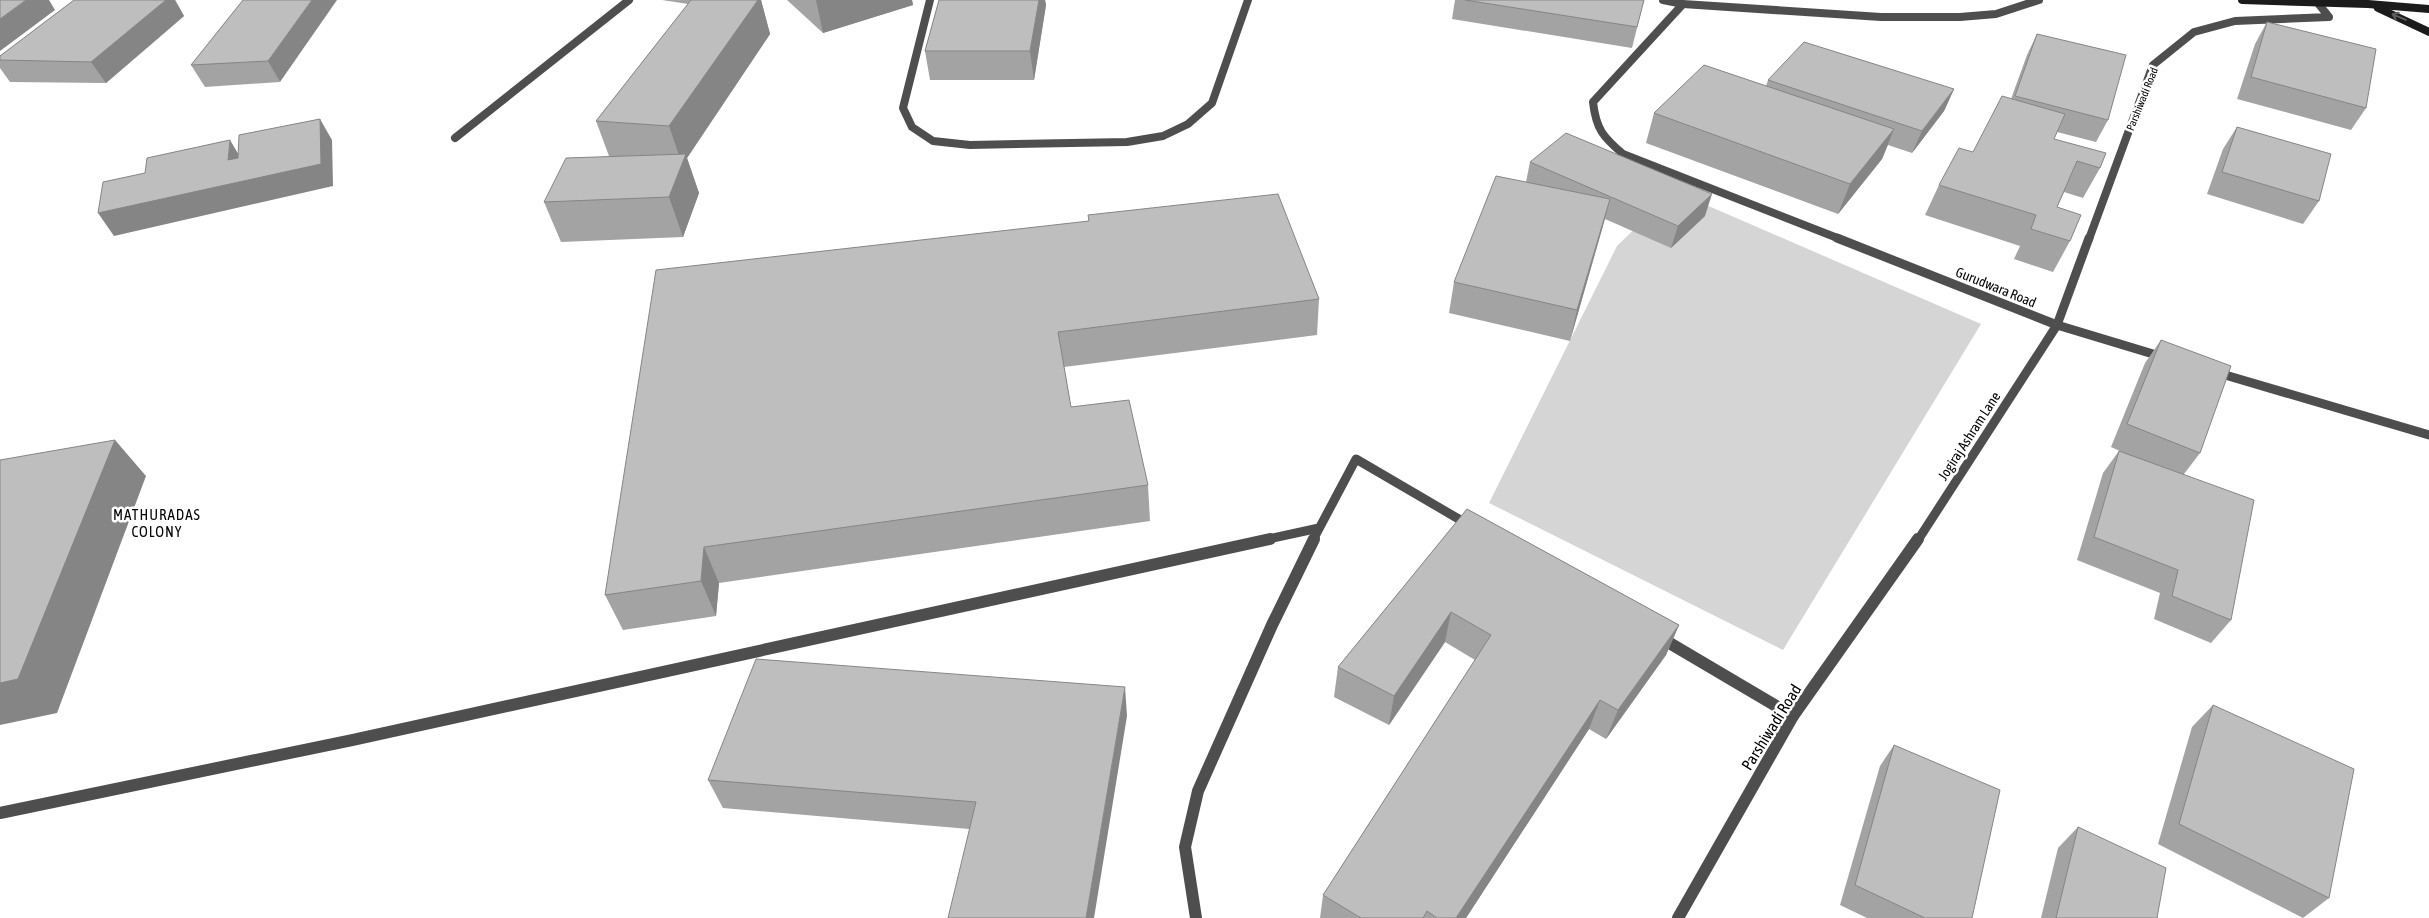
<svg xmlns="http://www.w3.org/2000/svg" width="2429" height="918" viewBox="0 0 2429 918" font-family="'Asap Condensed',sans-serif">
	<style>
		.green { fill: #d5d5d5 }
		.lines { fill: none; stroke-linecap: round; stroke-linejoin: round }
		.lane-far2 { stroke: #4e4e4e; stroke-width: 8 }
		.lane-far1 { stroke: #4e4e4e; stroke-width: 9 }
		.lane { stroke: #4e4e4e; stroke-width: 12 }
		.street-far2 { stroke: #4e4e4e; stroke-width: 8 }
		.street-far1 { stroke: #4e4e4e; stroke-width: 9 }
		.street { stroke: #4e4e4e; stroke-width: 12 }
		.secondary { stroke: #1b1b1b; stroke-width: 8 }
		.wall { fill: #a3a3a3 }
		.shaded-wall { fill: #858585 }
		.building { fill: #bebebe; stroke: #858585 }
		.oneway { stroke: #5f5f5f }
		.labels { text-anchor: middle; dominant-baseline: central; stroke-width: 5; stroke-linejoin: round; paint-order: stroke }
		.far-street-label { font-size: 11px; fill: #000; stroke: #fff }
		.street-label { font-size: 14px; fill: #000; stroke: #fff }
		.neighbourhood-label { font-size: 15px; letter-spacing: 1px; fill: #000; stroke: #fff }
		.near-street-label { font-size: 16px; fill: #000; stroke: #fff }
	</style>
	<rect width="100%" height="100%" fill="#fff"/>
	<path class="green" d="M 1674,191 L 1981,324 L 1783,650 L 1489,503 L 1617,246 Z"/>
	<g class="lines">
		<path class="lane-far2" d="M 930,0 L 903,108 L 912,127 L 933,141 L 970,145 L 1127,142 L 1163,136 L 1188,124 L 1212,103 L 1248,0"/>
		<path class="lane-far1" d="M 1264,540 L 1319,528"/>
		<path class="lane" d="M 0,813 L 352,740 L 1270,539"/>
		<g class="street-far2">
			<path d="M 1663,0 L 1683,4 L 1881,17 L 1960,17 L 1996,14 L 2039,0"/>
			<path d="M 1683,4 L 1593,102 C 1596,129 1603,137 1623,154 L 1840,239"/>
			<path d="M 455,138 L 629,0"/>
			<path d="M 2089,239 L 2153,65 L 2194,32 L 2235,21 L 2329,17 L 2317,2"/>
		</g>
		<g class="street-far1">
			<path d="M 1837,238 L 2057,325 L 2163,357"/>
			<path d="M 2215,372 L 2429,435"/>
			<path d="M 1313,540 L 1356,459 L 1469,525"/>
			<path d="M 1918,540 L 2057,325 L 2089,238"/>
		</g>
		<g class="street">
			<path d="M 1661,638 L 1793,716"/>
			<path d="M 1196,918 L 1185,847 L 1198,791 L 1272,625 L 1314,539"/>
			<path d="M 1678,918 L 1793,716 L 1918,539"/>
		</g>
		<g class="secondary">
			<path d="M 2242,0 L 2368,4 L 2429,9"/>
			<path d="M 2378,8 L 2429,32"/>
		</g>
	</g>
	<g class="wall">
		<path d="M 74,0 L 175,0 L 184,16 L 106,83 L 10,82 L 0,68 L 0,56 Z"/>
		<path d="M 243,0 L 280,82 L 205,87 L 191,65 Z"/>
		<path d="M 662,0 L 761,0 L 770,34 L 687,158 L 699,193 L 683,237 L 561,242 L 544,202 L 609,156 L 596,121 L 688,4 Z"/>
		<path d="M 787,0 L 912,0 L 913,5 L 823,33 Z"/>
		<path d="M 939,0 L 1045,0 L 1046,5 L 1034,80 L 930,80 L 925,51 Z"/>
		<path d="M 1455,0 L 1644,0 L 1632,48 L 1452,19 Z"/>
		<path d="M 2267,22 L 2366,108 L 2351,130 L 2237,99 L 2255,44 Z"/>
		<path d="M 2037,34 L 2108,120 L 2096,142 L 2057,132 L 2054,139 L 2100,168 L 2083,198 L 2064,192 L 2057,207 L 2070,241 L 2053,272 L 2014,259 L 2020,246 L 1925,215 L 1939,185 L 1973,152 L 2011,99 L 2027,55 Z"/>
		<path d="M 1768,80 L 1954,89 L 1944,111 L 1912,153 L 1888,145 L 1882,159 L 1838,214 L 1646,143 L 1654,113 L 1766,86 Z"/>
		<path d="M 2237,127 L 2319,201 L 2303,224 L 2207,194 L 2223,149 Z"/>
		<path d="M 1530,162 L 1705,216 L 1671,248 L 1605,219 L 1570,341 L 1449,313 L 1454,282 L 1526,182 Z"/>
		<path d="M 1088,215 L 1319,299 L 1317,335 L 1064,367 L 1071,407 L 1148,485 L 1150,521 L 719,583 L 716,616 L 623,630 L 605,595 L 1089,221 Z"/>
		<path d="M 2161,340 L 2200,453 L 2184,474 L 2231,620 L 2211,643 L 2154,619 L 2160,593 L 2077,560 L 2103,473 L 2119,451 L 2122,452 L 2111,447 L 2145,363 Z"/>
		<path d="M 1467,509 L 1679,625 L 1666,655 L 1606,739 L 1589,729 L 1466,918 L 1320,918 L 1323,895 L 1475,660 L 1445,642 L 1389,725 L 1334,697 L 1338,667 Z"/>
		<path d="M 2213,705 L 2329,898 L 2303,918 L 2158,844 L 2192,727 Z"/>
		<path d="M 1127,716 L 969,829 L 723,808 L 708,780 Z"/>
		<path d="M 1894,745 L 1972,918 L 1867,918 L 1840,905 L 1880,766 Z"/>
		<path d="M 2078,827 L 2157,918 L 2041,918 L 2058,848 Z"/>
	</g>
	<g class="shaded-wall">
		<path d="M 26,0 L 49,0 L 55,10 L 0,51 L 0,19 Z"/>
		<path d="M 166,0 L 175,0 L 184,16 L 106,83 L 91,62 Z"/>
		<path d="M 312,0 L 337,0 L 280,82 L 268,61 Z"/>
		<path d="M 758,0 L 761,0 L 770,34 L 687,158 L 699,193 L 683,237 L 669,197 L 682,164 L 669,126 Z"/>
		<path d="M 816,0 L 912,0 L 913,5 L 823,33 Z"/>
		<path d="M 1039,0 L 1045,0 L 1046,5 L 1034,80 L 1030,51 Z"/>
		<path d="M 1954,89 L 1944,111 L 1912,153 L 1922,131 Z"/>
		<path d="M 320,119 L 332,140 L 333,186 L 114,236 L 98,213 L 228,160 L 230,140 L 243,162 Z"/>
		<path d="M 1894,129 L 1882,159 L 1838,214 L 1850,184 Z"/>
		<path d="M 1712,194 L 1705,216 L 1671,248 L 1678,226 Z"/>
		<path d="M 1610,199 L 1602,229 L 1570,341 L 1577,310 Z"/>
		<path d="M 115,440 L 146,476 L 57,713 L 0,725 L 0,683 Z"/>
		<path d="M 704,547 L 719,583 L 716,616 L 701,581 Z"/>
		<path d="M 1451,612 L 1445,642 L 1389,725 L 1394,696 Z"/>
		<path d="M 1679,625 L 1666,655 L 1606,739 L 1618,710 Z"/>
		<path d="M 1125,687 L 1127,716 L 1094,918 L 1086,918 Z"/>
		<path d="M 1600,700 L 1589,729 L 1466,918 L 1456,918 Z"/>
	</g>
	<g class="building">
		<path d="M 0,0 L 26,0 L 0,19 Z"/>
		<path d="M 74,0 L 166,0 L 91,62 L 0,60 L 0,56 Z"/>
		<path d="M 243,0 L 312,0 L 268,61 L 191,65 Z"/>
		<path d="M 691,0 L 758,0 L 669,126 L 596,121 Z"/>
		<path d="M 939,0 L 1039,0 L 1030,51 L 925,51 Z"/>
		<path d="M 1465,0 L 1644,0 L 1637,27 Z"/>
		<path d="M 2267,22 L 2376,49 L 2366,108 L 2251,77 Z"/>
		<path d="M 2037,34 L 2126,55 L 2108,120 L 2015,96 Z"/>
		<path d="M 1804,42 L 1954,89 L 1922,131 L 1768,80 Z"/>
		<path d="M 1704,65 L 1894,129 L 1850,184 L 1654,113 Z"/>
		<path d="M 2002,96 L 2065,114 L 2054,139 L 2106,153 L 2100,168 L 2077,161 L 2057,207 L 2081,215 L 2070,241 L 2031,229 L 2036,215 L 1939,185 L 1959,148 L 1973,152 Z"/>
		<path d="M 320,119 L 321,164 L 98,213 L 103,182 L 145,173 L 147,158 L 230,140 L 228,160 L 238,158 L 239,135 Z"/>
		<path d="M 2237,127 L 2331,154 L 2319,201 L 2222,172 Z"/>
		<path d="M 1566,133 L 1712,194 L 1678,226 L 1530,162 Z"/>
		<path d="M 686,154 L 669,197 L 544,202 L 566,158 Z"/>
		<path d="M 1496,176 L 1610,199 L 1577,310 L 1454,282 Z"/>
		<path d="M 1278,194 L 1319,299 L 1058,332 L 1071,407 L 1129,400 L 1148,485 L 704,547 L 701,581 L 605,595 L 656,270 L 1089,221 L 1088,215 Z"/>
		<path d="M 2161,340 L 2231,366 L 2200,453 L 2127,424 Z"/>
		<path d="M 115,440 L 18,679 L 0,683 L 0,460 Z"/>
		<path d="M 2119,451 L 2254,500 L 2231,620 L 2172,596 L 2178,570 L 2094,537 Z"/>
		<path d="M 1467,509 L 1679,625 L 1618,710 L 1600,700 L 1456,918 L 1437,918 L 1427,911 L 1423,918 L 1361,918 L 1323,895 L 1491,635 L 1451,612 L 1394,696 L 1338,667 Z"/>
		<path d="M 756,659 L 1125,687 L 1086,918 L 948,918 L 976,802 L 708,780 Z"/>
		<path d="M 2213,705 L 2354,769 L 2329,898 L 2179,824 Z"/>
		<path d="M 1894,745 L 2000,790 L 1972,918 L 1925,918 L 1855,885 Z"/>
		<path d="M 2078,827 L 2166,868 L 2157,918 L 2056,918 Z"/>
	</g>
	<defs><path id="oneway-shaft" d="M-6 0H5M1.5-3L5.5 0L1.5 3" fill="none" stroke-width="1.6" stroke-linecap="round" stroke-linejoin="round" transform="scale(1.25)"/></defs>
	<use class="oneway" href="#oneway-shaft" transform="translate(2399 17) rotate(-157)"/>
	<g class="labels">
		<g class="far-street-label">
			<text transform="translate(2142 99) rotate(-68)">Parshiwadi Road</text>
		</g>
		<g class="street-label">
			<text transform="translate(1996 287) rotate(22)">Gurudwara Road</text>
			<text transform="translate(1969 436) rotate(-57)">Jogiraj Ashram Lane</text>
		</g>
		<g class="neighbourhood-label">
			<text x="157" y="514">MATHURADAS<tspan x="157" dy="17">COLONY</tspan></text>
		</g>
		<g class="near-street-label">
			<text transform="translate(1771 727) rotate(-58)">Parshiwadi Road</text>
		</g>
	</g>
</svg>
